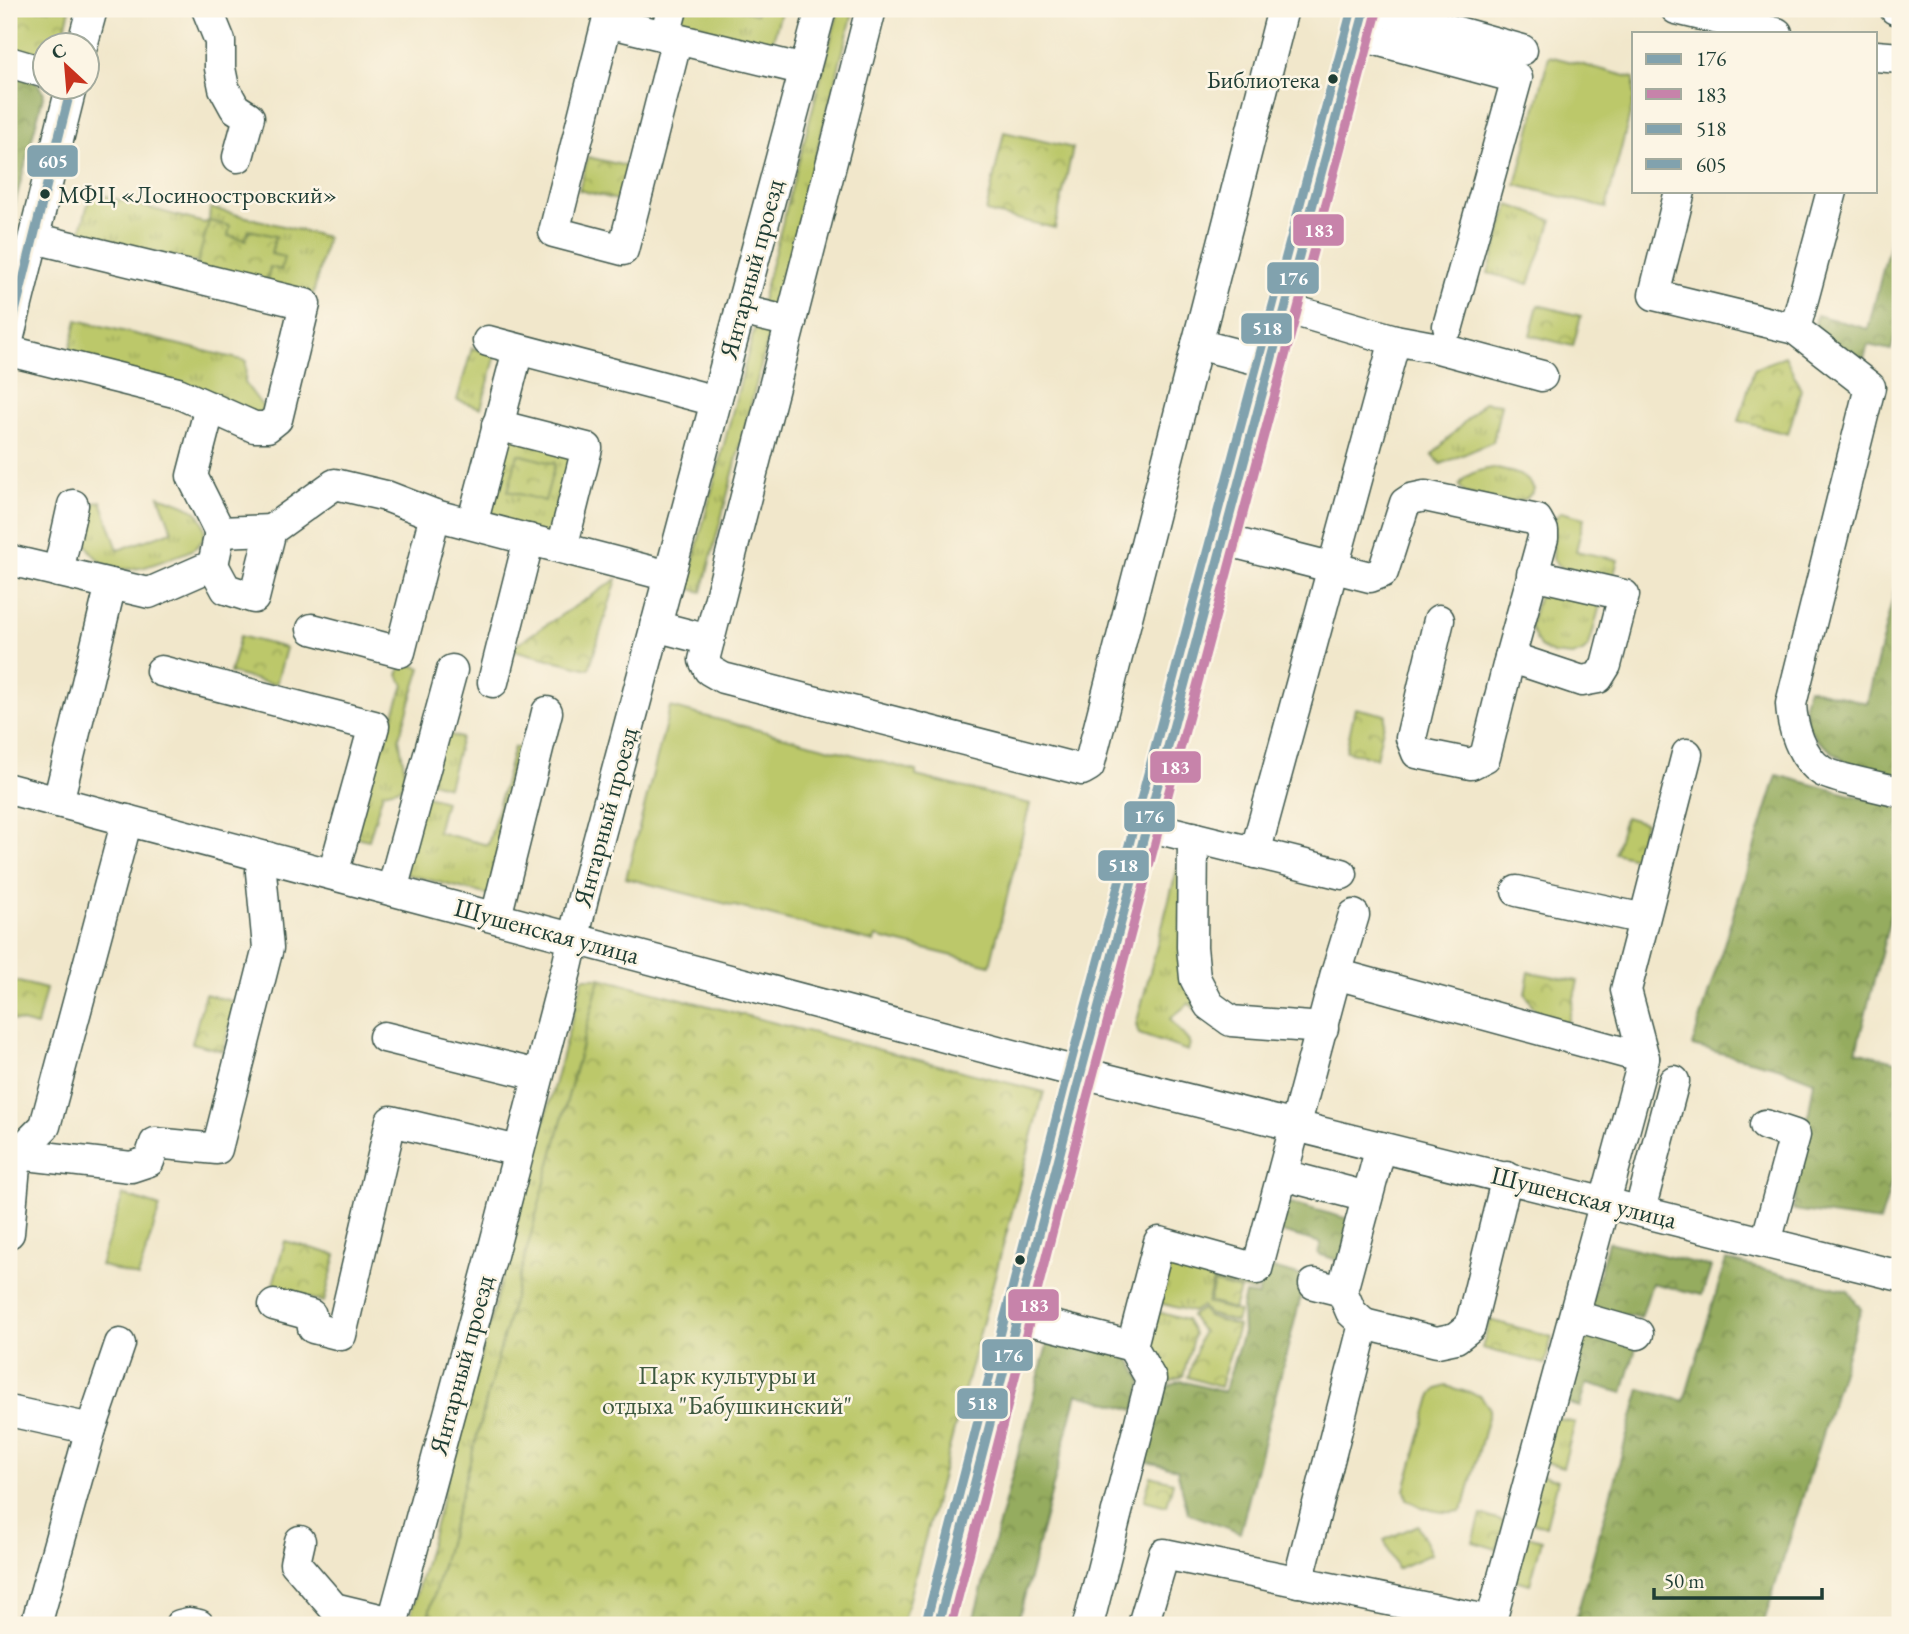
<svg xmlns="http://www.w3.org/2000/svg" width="1909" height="1634" viewBox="0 0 1909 1634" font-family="'EB Garamond',serif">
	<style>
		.grass { fill: url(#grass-tufts); stroke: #6e824f; stroke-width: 2 }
		.forest { fill: url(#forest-crowns); stroke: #5a7449; stroke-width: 2 }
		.park { fill: url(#park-crowns); stroke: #6e824f; stroke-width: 2 }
		.pitch { fill: #bcc86a; stroke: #6e824f; stroke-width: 2 }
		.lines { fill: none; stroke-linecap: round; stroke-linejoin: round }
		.minor-casing { stroke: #3e564b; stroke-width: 33 }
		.minor { stroke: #fff; stroke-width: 30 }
		.bus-1-casing { stroke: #fcf5e5; stroke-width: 14 }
		.bus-2-casing { stroke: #fcf5e5; stroke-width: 14 }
		.bus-3-casing { stroke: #fcf5e5; stroke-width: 14 }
		.bus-4-casing { stroke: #fcf5e5; stroke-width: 14 }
		.bus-1 { stroke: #81a2ae; stroke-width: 9 }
		.bus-2 { stroke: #c783aa; stroke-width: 9 }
		.bus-3 { stroke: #81a2ae; stroke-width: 9 }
		.bus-4 { stroke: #81a2ae; stroke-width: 9 }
		.bus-dot { fill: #1f3d34; stroke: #fcf5e5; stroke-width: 2.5 }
		.labels { text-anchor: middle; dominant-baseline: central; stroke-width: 5; stroke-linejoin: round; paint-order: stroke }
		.bus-label { font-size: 24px; fill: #1f3d34; stroke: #fcf5e5; text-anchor: end }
		.street-label { font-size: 26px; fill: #1f3d34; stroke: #fcf5e5 }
		.park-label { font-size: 26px; fill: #3e593f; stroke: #fcf5e5 }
		.line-badge { stroke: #fcf5e5; stroke-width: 2.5 }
		.badge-label { font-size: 19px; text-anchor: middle; font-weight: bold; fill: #fff }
	</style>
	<defs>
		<pattern id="grass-tufts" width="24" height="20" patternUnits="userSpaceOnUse" patternTransform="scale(1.75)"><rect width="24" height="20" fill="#bcc86a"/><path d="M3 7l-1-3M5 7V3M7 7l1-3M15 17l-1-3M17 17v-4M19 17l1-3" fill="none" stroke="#98a458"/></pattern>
		<pattern id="forest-crowns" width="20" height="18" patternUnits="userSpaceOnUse" patternTransform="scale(1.75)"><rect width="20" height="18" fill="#95ac5e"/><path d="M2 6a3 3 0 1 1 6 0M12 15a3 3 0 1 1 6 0" fill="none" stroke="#798d4e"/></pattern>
		<pattern id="park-crowns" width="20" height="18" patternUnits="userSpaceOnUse" patternTransform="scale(1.75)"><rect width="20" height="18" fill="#bcc86a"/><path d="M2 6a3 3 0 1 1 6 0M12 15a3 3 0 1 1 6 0" fill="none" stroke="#98a458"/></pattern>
	</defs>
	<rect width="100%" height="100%" fill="#fcf5e5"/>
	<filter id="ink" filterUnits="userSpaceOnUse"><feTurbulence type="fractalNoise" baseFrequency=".0143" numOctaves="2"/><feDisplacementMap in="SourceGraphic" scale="14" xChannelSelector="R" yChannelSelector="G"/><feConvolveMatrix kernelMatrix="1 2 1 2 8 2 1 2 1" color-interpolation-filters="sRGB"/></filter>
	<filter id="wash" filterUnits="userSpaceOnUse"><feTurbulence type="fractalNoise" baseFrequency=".00686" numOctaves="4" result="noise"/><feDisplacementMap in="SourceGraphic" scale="28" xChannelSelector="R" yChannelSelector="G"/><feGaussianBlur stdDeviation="1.57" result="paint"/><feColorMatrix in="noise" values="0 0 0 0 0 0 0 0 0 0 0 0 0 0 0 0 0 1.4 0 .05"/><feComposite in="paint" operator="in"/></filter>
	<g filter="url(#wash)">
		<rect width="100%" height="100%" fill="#f1e7cb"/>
		<g class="grass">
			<path d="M 681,9 L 738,9 L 756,14 L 758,9 L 782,9 L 771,47 L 677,22 Z"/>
			<path d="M 839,9 L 854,9 L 702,592 L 686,588 Z"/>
			<path d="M 91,192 L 204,223 L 209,221 L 210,208 L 327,237 L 313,295 L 266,284 L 270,267 L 284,257 L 271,254 L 275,237 L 249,230 L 246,240 L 228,236 L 198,263 L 80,234 Z"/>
			<path d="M 1509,205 L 1552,220 L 1529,284 L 1488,273 Z"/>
			<path d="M 77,320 L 246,361 L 245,383 L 263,407 L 260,413 L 253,416 L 68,357 Z"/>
			<path d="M 472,348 L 496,355 L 481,408 L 457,400 Z"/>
			<path d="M 1484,402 L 1501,404 L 1493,442 L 1441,464 L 1432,455 Z"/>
			<path d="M 502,432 L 579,452 L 557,538 L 480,519 Z"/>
			<path d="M 1492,468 C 1507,471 1527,473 1534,489 C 1523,513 1484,497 1465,493 L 1459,486 C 1465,473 1479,471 1492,468 Z"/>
			<path d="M 159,496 C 173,501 193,505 201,518 C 205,524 206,533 203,539 C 198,549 185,553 176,556 C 160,562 140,571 123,569 C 91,566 76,536 85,506 L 101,501 L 118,550 L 172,531 Z"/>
			<path d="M 1561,512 L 1584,518 L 1576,551 L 1618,560 L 1611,584 L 1560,568 L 1553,559 L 1554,519 Z"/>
			<path d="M 1553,589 L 1596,597 L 1600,605 L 1589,646 L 1583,652 L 1572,656 L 1553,654 L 1540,647 L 1530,627 L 1538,598 Z"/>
			<path d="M 403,662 L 421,668 L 399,738 L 405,772 L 401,788 L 383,792 L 369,840 L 351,836 L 404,685 L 398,675 Z"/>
			<path d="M 441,732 L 461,738 L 448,787 L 428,781 Z"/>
			<path d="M 514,747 L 531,751 L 493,896 L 402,873 L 423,795 L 445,801 L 437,832 L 488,845 Z"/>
			<path d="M 1180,858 L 1195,1009 L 1189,1003 L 1170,1019 L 1190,1043 L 1188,1051 L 1139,1034 L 1136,1025 Z"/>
			<path d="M 583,978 L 600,978 L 426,1625 L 408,1625 Z"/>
			<path d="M 1175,1257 L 1260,1274 L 1255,1292 L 1213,1281 L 1207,1303 L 1239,1312 L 1236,1322 L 1208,1314 L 1202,1306 L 1193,1312 L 1152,1301 L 1166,1261 Z"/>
			<path d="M 1148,1309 L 1186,1320 L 1194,1334 L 1183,1376 L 1161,1386 L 1138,1347 Z"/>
			<path d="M 1553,1417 L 1575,1423 L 1563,1467 L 1541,1461 Z"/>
			<path d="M 1537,1474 L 1558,1480 L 1546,1526 L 1524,1520 Z"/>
			<path d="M 1521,1534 L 1542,1540 L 1530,1584 L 1509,1578 Z"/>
		</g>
		<g class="forest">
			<path d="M 9,75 L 36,82 L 44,93 L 9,226 Z"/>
			<path d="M 1900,202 L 1900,333 L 1897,332 L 1891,350 L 1868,345 L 1861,368 L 1814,330 L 1817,315 L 1868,329 Z"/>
			<path d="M 1900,568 L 1900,776 L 1847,763 L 1817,740 L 1807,725 L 1804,704 L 1808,688 L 1867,703 Z"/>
			<path d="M 1777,775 L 1900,808 L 1900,879 L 1856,1051 L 1900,1062 L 1900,1154 L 1880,1222 L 1793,1210 L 1814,1081 L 1778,1067 L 1692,1046 Z"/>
			<path d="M 1287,1202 L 1352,1220 L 1341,1261 L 1318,1254 L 1321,1243 L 1278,1231 Z"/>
			<path d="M 1608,1242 L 1711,1267 L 1702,1295 L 1652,1283 L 1641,1318 L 1590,1306 Z"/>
			<path d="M 1726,1260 L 1848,1291 L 1861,1309 L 1763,1625 L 1574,1625 L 1640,1389 L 1684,1401 Z"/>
			<path d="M 1265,1266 L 1306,1277 L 1240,1533 L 1188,1513 L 1177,1469 L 1138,1460 L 1157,1392 L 1181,1381 L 1224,1392 L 1243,1333 L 1242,1307 L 1245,1294 L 1258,1296 Z"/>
			<path d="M 1580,1332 L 1636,1348 L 1623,1393 L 1587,1383 L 1580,1407 L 1560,1401 Z"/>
			<path d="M 1050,1334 L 1127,1354 L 1142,1381 L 1135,1410 L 1077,1394 L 1017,1625 L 972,1625 Z"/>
		</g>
		<g class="park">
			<path d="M 9,9 L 70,9 L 61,45 L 46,46 L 45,60 L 9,51 Z"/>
			<path d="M 1004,132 L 1073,148 L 1055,228 L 986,212 Z"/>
			<path d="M 588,157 L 634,168 L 625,202 L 579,190 Z"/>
			<path d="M 209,221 L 230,226 L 228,236 L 246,240 L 249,230 L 275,236 L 271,254 L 284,257 L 281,270 L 270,267 L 266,284 L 196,269 Z"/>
			<path d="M 1538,305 L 1581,316 L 1573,346 L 1530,335 Z"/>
			<path d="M 1785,356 L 1801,389 L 1788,434 L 1739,421 L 1754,369 Z"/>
			<path d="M 518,454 L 555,464 L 545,501 L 508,491 Z"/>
			<path d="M 617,579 L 589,669 L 509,649 Z"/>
			<path d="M 240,636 L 286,648 L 276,685 L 230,673 Z"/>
			<path d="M 1355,708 L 1386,715 L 1376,758 L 1346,751 Z"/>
			<path d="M 1625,817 L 1645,823 L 1635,858 L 1615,853 Z"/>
			<path d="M 1529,972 L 1578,981 L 1568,1023 L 1540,1017 L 1525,994 Z"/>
			<path d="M 600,978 L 1044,1092 L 902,1625 L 426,1625 Z"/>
			<path d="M 11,980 L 46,989 L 37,1026 L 9,1019 Z"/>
			<path d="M 205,994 L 236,1002 L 223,1051 L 192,1043 Z"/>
			<path d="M 285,1241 L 336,1255 L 324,1302 L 272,1288 Z"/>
			<path d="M 1214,1283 L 1240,1290 L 1234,1309 L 1209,1302 Z"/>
			<path d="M 1202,1309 L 1207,1316 L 1238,1326 L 1220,1387 L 1188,1377 L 1202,1332 L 1191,1316 Z"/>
			<path d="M 1490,1320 L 1552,1337 L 1545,1364 L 1482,1348 Z"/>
			<path d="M 1151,1476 L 1173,1482 L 1167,1506 L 1144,1500 Z"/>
			<path d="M 1481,1515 L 1505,1522 L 1497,1549 L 1473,1542 Z"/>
			<path d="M 1418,1525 L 1431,1554 L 1397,1569 L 1384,1540 Z"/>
		</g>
		<g class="pitch">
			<path d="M 1549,56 L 1634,78 L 1634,98 L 1606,208 L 1516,185 Z"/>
			<path d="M 670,707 L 916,771 L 916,776 L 1030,804 L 990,965 L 876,937 L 874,942 L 626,878 Z"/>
			<path d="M 123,1195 L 160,1207 L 138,1277 L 100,1265 Z"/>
			<path d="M 1446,1386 L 1481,1396 L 1490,1409 L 1465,1503 L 1460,1511 C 1444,1515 1421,1509 1407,1499 L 1405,1490 L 1431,1397 L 1437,1389 Z"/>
		</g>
	</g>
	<g filter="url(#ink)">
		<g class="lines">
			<defs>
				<g id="minor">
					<path d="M 207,9 L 220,41 L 220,68 L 224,88 L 235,108 L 249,117 L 238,157"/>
					<path d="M 871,9 L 704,660 L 709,670 L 723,678 L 1082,770 L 1089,766 L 1283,9"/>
					<path d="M 1375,9 L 1522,50"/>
					<path d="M 1676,9 L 1777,33"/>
					<path d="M 1895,9 L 1900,10"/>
					<path d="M 1358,35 L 1517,78 L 1448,326"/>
					<path d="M 665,36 L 672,9"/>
					<path d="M 677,39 L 623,250 L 554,232 L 607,22 L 677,39 L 805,70"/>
					<path d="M 82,46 L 92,9"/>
					<path d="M 1876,56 L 1900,58"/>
					<path d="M 9,62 L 46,73"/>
					<path d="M 1680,191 L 1654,295 L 1795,329"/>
					<path d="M 1832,191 L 1795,329 L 1870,387 L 1791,704 C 1792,726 1801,758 1822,771 C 1833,778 1884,788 1900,792"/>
					<path d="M 1285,308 L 1395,340"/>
					<path d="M 740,310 L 791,322"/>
					<path d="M 9,336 L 71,88"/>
					<path d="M 488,341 L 716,401"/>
					<path d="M 1197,344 L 1271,363"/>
					<path d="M 9,351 L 178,393 L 254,427 L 267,427 L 277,419 L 305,304 L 34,238"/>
					<path d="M 497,425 L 587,448 L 562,548"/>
					<path d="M 472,524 L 518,350"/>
					<path d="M 220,532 L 271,530"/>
					<path d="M 1224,540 L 1370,577 L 1383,572 L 1405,503 L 1411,499 L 1425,496 L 1537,520 L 1543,531 L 1543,538 L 1510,657 L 1582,681 L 1598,678 L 1606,665 L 1624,595 L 1532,574"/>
					<path d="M 9,560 L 149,593 L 213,565 L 220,532 L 192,476 L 210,407"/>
					<path d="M 213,565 L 226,589 L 254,598 L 271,530 L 335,484 L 386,496 L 435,515 L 669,576"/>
					<path d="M 58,572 L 73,505"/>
					<path d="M 1439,620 L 1411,738 L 1417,753 L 1471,764 L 1485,757 L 1510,657"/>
					<path d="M 655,626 L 709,640"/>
					<path d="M 312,629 L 400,652 L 435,515"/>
					<path d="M 161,671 L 374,726 L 333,874"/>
					<path d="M 493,682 L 529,539"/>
					<path d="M 9,789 L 1058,1067 L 1900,1276"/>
					<path d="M 58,802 L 111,584"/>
					<path d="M 1147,826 L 1342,874"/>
					<path d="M 1193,837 L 1192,947 L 1195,978 L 1209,1005 L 1231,1021 L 1323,1028"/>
					<path d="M 1255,853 L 1395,340 L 1438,348 L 1542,376"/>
					<path d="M 392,890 L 452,670"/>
					<path d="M 1517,891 L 1644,919"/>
					<path d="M 1354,915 L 1336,974 L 1644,1058"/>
					<path d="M 496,917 L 547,712"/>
					<path d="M 384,1037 L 538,1075"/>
					<path d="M 1765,1125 L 1795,1135 L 1766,1242"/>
					<path d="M 9,1153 L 131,1167 L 149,1161 L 155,1143 L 217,1149 L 268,948 L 261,872 L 267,857"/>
					<path d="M 1283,1175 L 1367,1197"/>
					<path d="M 1640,1210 L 1674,1081"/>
					<path d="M 9,1233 L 16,1155 L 45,1126 L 127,820"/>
					<path d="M 1314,1284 L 1342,1291"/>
					<path d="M 274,1305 L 311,1315 L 313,1328 L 341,1335 L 391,1121 L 518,1151"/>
					<path d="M 1575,1316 L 1638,1334"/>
					<path d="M 1018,1317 L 1132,1346"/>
					<path d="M 1364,1324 L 1437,1342 L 1456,1338 L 1470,1327 L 1507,1177"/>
					<path d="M 9,1411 L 91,1429"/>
					<path d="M 300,1541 L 295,1563 L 334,1608 L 392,1622"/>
					<path d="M 1298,1582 L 1364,1324 L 1351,1312 L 1342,1291 L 1381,1147"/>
					<path d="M 36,1625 L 91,1429 L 120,1344"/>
					<path d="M 180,1625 L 189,1623 L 199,1625"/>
					<path d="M 392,1625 L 492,1255 L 567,967 L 583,898 L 821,9"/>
					<path d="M 938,1625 L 1075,1095 L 1365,9"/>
					<path d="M 1088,1625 L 1151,1379 L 1132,1346 L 1159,1242 L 1257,1269 L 1336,974"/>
					<path d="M 1143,1625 L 1164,1554 L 1491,1621"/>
					<path d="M 1490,1625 L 1644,1058 L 1626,990 L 1687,754"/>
				</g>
			</defs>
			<use href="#minor" class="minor-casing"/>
			<use href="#minor" class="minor"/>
			<defs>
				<path id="bus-1" d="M 938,1625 L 1075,1095 L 1365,9"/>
				<path id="bus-2" d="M 951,1625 L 1087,1098 L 1377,12"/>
				<path id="bus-3" d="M 926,1622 L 1063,1092 L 1352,9"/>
				<path id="bus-4" d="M 9,336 L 71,88"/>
			</defs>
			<use href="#bus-1" class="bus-1-casing"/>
			<use href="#bus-2" class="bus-2-casing"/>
			<use href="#bus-3" class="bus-3-casing"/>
			<use href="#bus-4" class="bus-4-casing"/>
			<use href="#bus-1" class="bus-1"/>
			<use href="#bus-2" class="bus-2"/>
			<use href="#bus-3" class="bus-3"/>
			<use href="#bus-4" class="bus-4"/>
		</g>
	</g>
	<g class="bus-dot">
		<circle cx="1333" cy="79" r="6"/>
		<circle cx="45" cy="194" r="6"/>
		<circle cx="1020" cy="1260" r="6"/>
	</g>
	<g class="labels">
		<g class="bus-label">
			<text x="1320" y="79">Библиотека</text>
			<text x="58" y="194" text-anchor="start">МФЦ «Лосиноостровский»</text>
		</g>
		<g class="street-label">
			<text transform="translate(751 269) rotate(-75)">Янтарный проезд</text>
			<text transform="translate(605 817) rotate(-75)">Янтарный проезд</text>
			<text transform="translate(547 931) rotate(15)">Шушенская улица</text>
			<text transform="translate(1584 1197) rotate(14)">Шушенская улица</text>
			<text transform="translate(461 1365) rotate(-75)">Янтарный проезд</text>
		</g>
		<g class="park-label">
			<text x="727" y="1375">Парк культуры и<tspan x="727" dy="30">отдыха "Бабушкинский"</tspan></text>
		</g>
	</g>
	<g class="line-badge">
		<rect x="26" y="144" width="53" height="34" rx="7" fill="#81a2ae"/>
		<rect x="1292" y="213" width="53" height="34" rx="7" fill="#c783aa"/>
		<rect x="1266" y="261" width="54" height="34" rx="7" fill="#81a2ae"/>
		<rect x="1240" y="312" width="53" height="33" rx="7" fill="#81a2ae"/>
		<rect x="1149" y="750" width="53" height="34" rx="7" fill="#c783aa"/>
		<rect x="1123" y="800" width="53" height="33" rx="7" fill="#81a2ae"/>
		<rect x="1097" y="849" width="53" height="33" rx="7" fill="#81a2ae"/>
		<rect x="1007" y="1288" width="53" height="34" rx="7" fill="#c783aa"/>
		<rect x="981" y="1338" width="53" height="34" rx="7" fill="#81a2ae"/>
		<rect x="956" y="1387" width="53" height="33" rx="7" fill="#81a2ae"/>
	</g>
	<g class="badge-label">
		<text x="53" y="168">605</text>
		<text x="1319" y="237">183</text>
		<text x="1293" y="285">176</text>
		<text x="1267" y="335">518</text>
		<text x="1175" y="774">183</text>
		<text x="1149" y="823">176</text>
		<text x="1123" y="872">518</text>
		<text x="1034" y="1312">183</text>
		<text x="1008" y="1362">176</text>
		<text x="982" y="1410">518</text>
	</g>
	<rect width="1909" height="1634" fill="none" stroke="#fcf5e5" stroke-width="35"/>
	<rect x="1632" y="32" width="245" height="161" fill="#fcf5e5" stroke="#a4ab9e" stroke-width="2"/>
	<rect x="1646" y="54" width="35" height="10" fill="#81a2ae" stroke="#a4ab9e" stroke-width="2"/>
	<text x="1696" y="66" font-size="21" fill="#1f3d34">176</text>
	<rect x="1646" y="89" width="35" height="10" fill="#c783aa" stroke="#a4ab9e" stroke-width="2"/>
	<text x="1696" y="102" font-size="21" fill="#1f3d34">183</text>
	<rect x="1646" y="124" width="35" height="10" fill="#81a2ae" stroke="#a4ab9e" stroke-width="2"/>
	<text x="1696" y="136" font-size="21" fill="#1f3d34">518</text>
	<rect x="1646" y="159" width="35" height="10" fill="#81a2ae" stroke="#a4ab9e" stroke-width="2"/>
	<text x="1696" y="172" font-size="21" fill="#1f3d34">605</text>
	<g transform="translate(66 66) rotate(334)"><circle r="33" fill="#fcf5e5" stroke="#a4ab9e" stroke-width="2"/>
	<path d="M0-5L12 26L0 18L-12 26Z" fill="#c8321e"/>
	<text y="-10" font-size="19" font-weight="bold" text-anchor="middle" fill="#1f3d34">С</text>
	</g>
	<path d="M1654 1588v10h168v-10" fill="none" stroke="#1f3d34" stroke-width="3.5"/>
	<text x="1664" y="1588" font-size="21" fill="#1f3d34" stroke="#fcf5e5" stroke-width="5" paint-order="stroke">50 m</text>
</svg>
